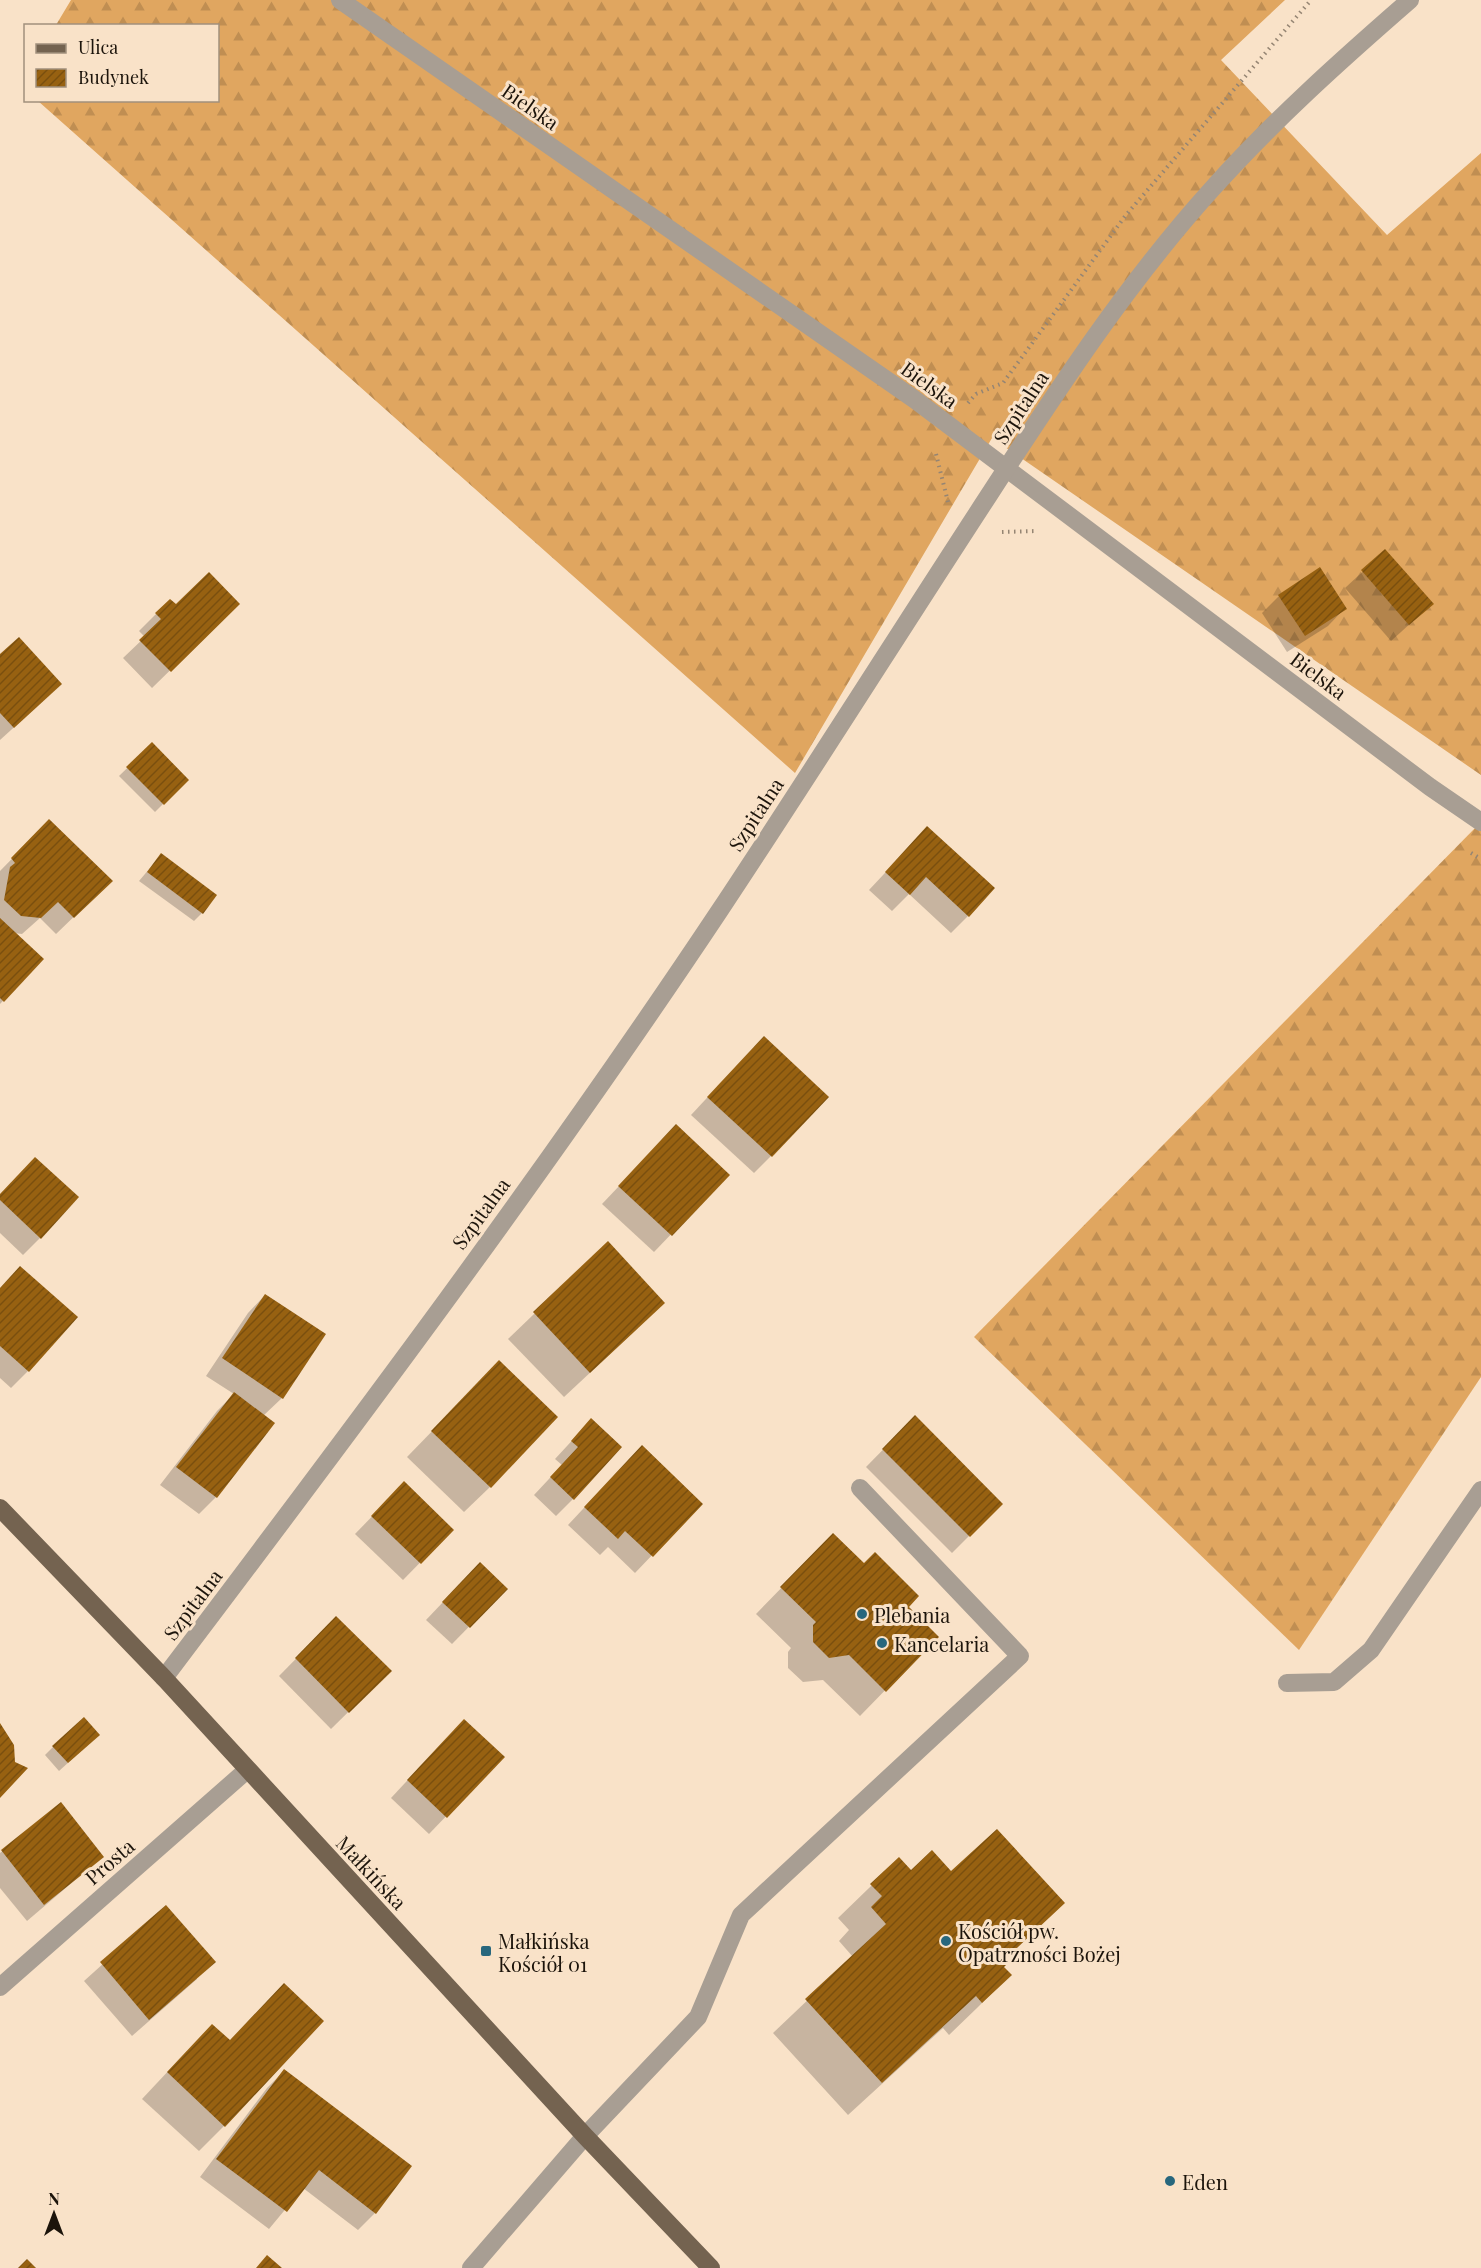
<svg xmlns="http://www.w3.org/2000/svg" width="1481" height="2268" viewBox="0 0 1481 2268" font-family="'Playfair Display',serif">
	<style>
		.forest { fill: url(#forest-firs) }
		.shadow { fill: #0003 }
		.building { fill: url(#building-hatch) }
		.lines { fill: none; stroke-linecap: round; stroke-linejoin: round }
		.path { stroke: #958573; stroke-width: 4; stroke-dasharray: 1.5 4.5; stroke-linecap: butt }
		.minor { stroke: #a89e93; stroke-width: 18 }
		.major { stroke: #746350; stroke-width: 18 }
		.poi-dot { fill: #28677d; stroke: #f9e2c8; stroke-width: 2 }
		.labels { text-anchor: middle; dominant-baseline: central; stroke-width: 6; stroke-linejoin: round; paint-order: stroke }
		.street-label { font-size: 20px; fill: #1c140b; stroke: #f9e2c8 }
		.poi-label { font-size: 20px; fill: #1c140b; stroke: #f9e2c8; text-anchor: start }
	</style>
	<defs>
		<pattern id="forest-firs" width="22" height="20" patternUnits="userSpaceOnUse" patternTransform="scale(1.5)"><rect width="22" height="20" fill="#e0a660"/><path d="M5 1l3.5 6h-7zM16 11l3.5 6h-7z" fill="#c08e52"/></pattern>
		<pattern id="building-hatch" width="6" height="6" patternUnits="userSpaceOnUse" patternTransform="scale(1.5)"><rect width="6" height="6" fill="#976111"/><path d="M-1 1l2-2M0 6l6-6M5 7l2-2" fill="none" stroke="#7a4f0e"/></pattern>
	</defs>
	<rect width="100%" height="100%" fill="#f9e2c8"/>
	<g class="forest">
		<path d="M 71,0 L 1285,0 L 1221,60 L 1387,235 L 1481,153 L 1481,775 L 992,438 L 795,773 L 38,101 L 218,100 L 218,26 L 56,25 Z"/>
		<path d="M 1481,822 L 1481,1377 L 1299,1650 L 974,1337 Z"/>
	</g>
	<g class="shadow">
		<path d="M 1385,551 L 1432,604 L 1391,641 L 1345,588 Z"/>
		<path d="M 1279,596 L 1345,608 L 1328,626 L 1287,652 L 1262,613 Z"/>
		<path d="M 238,604 L 152,688 L 123,658 L 145,637 L 139,631 L 156,614 L 176,606 Z"/>
		<path d="M 0,656 L 43,701 L 0,740 Z"/>
		<path d="M 152,744 L 187,780 L 155,812 L 119,776 Z"/>
		<path d="M 49,821 L 111,881 L 56,934 L 40,918 L 22,934 L 14,933 L 42,959 L 0,1004 L 0,871 Z"/>
		<path d="M 927,828 L 968,916 L 951,933 L 909,894 L 892,911 L 869,890 Z"/>
		<path d="M 161,855 L 202,913 L 194,921 L 139,881 Z"/>
		<path d="M 747,1055 L 771,1156 L 754,1173 L 691,1115 Z"/>
		<path d="M 659,1144 L 728,1175 L 654,1252 L 602,1204 Z"/>
		<path d="M 0,1195 L 40,1238 L 23,1255 L 0,1233 Z"/>
		<path d="M 608,1243 L 638,1328 L 564,1397 L 508,1339 Z"/>
		<path d="M 0,1288 L 28,1371 L 11,1388 L 0,1378 Z"/>
		<path d="M 265,1295 L 282,1398 L 263,1416 L 216,1497 L 199,1514 L 160,1485 L 217,1411 L 234,1394 L 206,1376 L 248,1313 Z"/>
		<path d="M 474,1388 L 490,1487 L 464,1512 L 407,1457 Z"/>
		<path d="M 915,1417 L 1001,1504 L 952,1553 L 866,1467 Z"/>
		<path d="M 591,1420 L 573,1499 L 556,1516 L 534,1495 L 562,1465 L 555,1459 Z"/>
		<path d="M 625,1464 L 701,1504 L 635,1573 L 608,1547 L 600,1555 L 568,1525 Z"/>
		<path d="M 387,1501 L 452,1530 L 403,1580 L 355,1534 Z"/>
		<path d="M 833,1535 L 937,1637 L 860,1716 L 823,1680 L 803,1682 L 788,1668 L 788,1652 L 791,1648 L 756,1614 Z"/>
		<path d="M 463,1581 L 506,1589 L 452,1644 L 426,1620 Z"/>
		<path d="M 336,1618 L 390,1671 L 331,1729 L 279,1676 Z"/>
		<path d="M 447,1738 L 503,1757 L 429,1834 L 391,1798 Z"/>
		<path d="M 90,1743 L 59,1771 L 45,1755 L 53,1747 Z"/>
		<path d="M 61,1804 L 102,1857 L 27,1921 L 0,1888 L 0,1853 Z"/>
		<path d="M 899,1859 L 911,1872 L 951,1873 L 1063,1903 L 1005,1960 L 1002,1967 L 1010,1975 L 977,2008 L 949,2035 L 943,2028 L 848,2115 L 773,2033 L 853,1957 L 839,1941 L 849,1930 L 838,1918 Z"/>
		<path d="M 166,1907 L 197,1979 L 132,2036 L 84,1981 Z"/>
		<path d="M 229,2042 L 224,2126 L 199,2151 L 142,2099 L 187,2051 Z"/>
		<path d="M 284,2071 L 375,2213 L 358,2230 L 303,2188 L 269,2229 L 200,2177 L 267,2088 Z"/>
	</g>
	<g class="building">
		<path d="M 1385,549 L 1434,604 L 1409,625 L 1361,570 Z"/>
		<path d="M 1320,567 L 1347,609 L 1305,636 L 1278,595 Z"/>
		<path d="M 209,572 L 240,604 L 171,672 L 139,640 L 161,619 L 155,613 L 170,599 L 176,604 Z"/>
		<path d="M 19,637 L 62,684 L 14,728 L 0,713 L 0,654 Z"/>
		<path d="M 152,742 L 189,780 L 164,805 L 126,767 Z"/>
		<path d="M 49,819 L 113,881 L 74,918 L 58,902 L 41,918 L 21,916 L 4,900 L 10,867 L 15,863 L 11,858 Z"/>
		<path d="M 927,826 L 995,888 L 969,917 L 926,877 L 910,895 L 885,872 Z"/>
		<path d="M 161,853 L 217,895 L 203,914 L 147,872 Z"/>
		<path d="M 0,918 L 44,959 L 4,1002 L 0,998 Z"/>
		<path d="M 764,1036 L 829,1097 L 772,1157 L 707,1097 Z"/>
		<path d="M 676,1124 L 730,1175 L 672,1236 L 618,1186 Z"/>
		<path d="M 35,1157 L 79,1197 L 41,1239 L 0,1200 L 0,1194 Z"/>
		<path d="M 608,1241 L 665,1303 L 590,1373 L 533,1312 Z"/>
		<path d="M 20,1266 L 78,1317 L 29,1372 L 0,1346 L 0,1288 Z"/>
		<path d="M 265,1294 L 326,1334 L 283,1399 L 222,1358 Z"/>
		<path d="M 499,1360 L 558,1417 L 491,1488 L 431,1431 Z"/>
		<path d="M 234,1392 L 275,1423 L 217,1498 L 176,1467 Z"/>
		<path d="M 915,1415 L 1003,1504 L 970,1537 L 882,1449 Z"/>
		<path d="M 591,1418 L 622,1447 L 574,1500 L 550,1477 L 578,1447 L 571,1441 Z"/>
		<path d="M 642,1445 L 703,1504 L 653,1557 L 625,1531 L 618,1539 L 584,1507 Z"/>
		<path d="M 404,1481 L 454,1530 L 421,1564 L 371,1516 Z"/>
		<path d="M 833,1533 L 864,1563 L 875,1552 L 919,1596 L 909,1607 L 939,1637 L 886,1692 L 849,1655 L 829,1658 L 813,1642 L 813,1625 L 816,1622 L 780,1587 Z"/>
		<path d="M 480,1562 L 508,1589 L 470,1628 L 442,1602 Z"/>
		<path d="M 336,1616 L 392,1671 L 349,1713 L 295,1658 Z"/>
		<path d="M 84,1717 L 100,1735 L 68,1763 L 52,1746 Z"/>
		<path d="M 464,1719 L 505,1757 L 447,1818 L 407,1780 Z"/>
		<path d="M 0,1723 L 14,1745 L 15,1762 L 28,1768 L 0,1798 Z"/>
		<path d="M 61,1802 L 104,1857 L 44,1905 L 1,1850 Z"/>
		<path d="M 997,1829 L 1065,1903 L 1006,1958 L 1009,1962 L 1004,1967 L 1012,1975 L 982,2003 L 976,1996 L 882,2083 L 805,1999 L 886,1924 L 871,1907 L 882,1896 L 870,1884 L 899,1857 L 911,1870 L 932,1850 L 951,1871 Z"/>
		<path d="M 166,1905 L 216,1962 L 149,2020 L 100,1962 Z"/>
		<path d="M 284,1983 L 324,2021 L 225,2127 L 167,2072 L 212,2024 L 230,2040 Z"/>
		<path d="M 284,2069 L 412,2166 L 376,2214 L 319,2170 L 287,2212 L 216,2159 Z"/>
		<path d="M 267,2255 L 282,2268 L 256,2268 Z"/>
		<path d="M 27,2259 L 36,2268 L 18,2268 Z"/>
	</g>
	<g class="lines">
		<g class="path">
			<path d="M 968,403 L 976,394 L 1003,383 L 1126,215 L 1311,0"/>
			<path d="M 936,454 L 948,502"/>
			<path d="M 1002,532 L 1037,531"/>
			<path d="M 1471,853 L 1481,859"/>
		</g>
		<g class="minor">
			<path d="M 340,0 L 914,399 L 1430,787 L 1481,822"/>
			<path d="M 164,1678 C 354,1427 545,1173 720,910 C 811,773 899,633 989,495 C 1058,389 1127,283 1212,189 C 1273,121 1341,60 1410,0"/>
			<path d="M 1287,1683 L 1334,1682 L 1371,1650 L 1481,1490"/>
			<path d="M 0,1987 L 247,1770"/>
			<path d="M 471,2268 L 585,2136 L 698,2017 L 741,1915 L 1020,1656 L 860,1488"/>
		</g>
		<path class="major" d="M 0,1508 L 164,1678 L 585,2136 L 711,2268"/>
	</g>
	<g class="poi-dot">
		<circle cx="862" cy="1614" r="6"/>
		<circle cx="882" cy="1643" r="6"/>
		<circle cx="946" cy="1941" r="6"/>
		<rect x="480" y="1945" width="12" height="12" rx="3"/>
		<circle cx="1170" cy="2181" r="6"/>
	</g>
	<g class="labels">
		<g class="street-label">
			<text transform="translate(531 106) rotate(35)">Bielska</text>
			<text transform="translate(930 384) rotate(36)">Bielska</text>
			<text transform="translate(1020 407) rotate(-57)">Szpitalna</text>
			<text transform="translate(1319 675) rotate(37)">Bielska</text>
			<text transform="translate(755 814) rotate(-57)">Szpitalna</text>
			<text transform="translate(480 1213) rotate(-54)">Szpitalna</text>
			<text transform="translate(192 1604) rotate(-53)">Szpitalna</text>
			<text transform="translate(109 1861) rotate(-41)">Prosta</text>
			<text transform="translate(372 1872) rotate(47)">Małkińska</text>
		</g>
		<g class="poi-label">
			<text x="874" y="1614">Plebania</text>
			<text x="894" y="1643">Kancelaria</text>
			<text x="958" y="1930">Kościół pw.<tspan x="958" dy="23">Opatrzności Bożej</tspan></text>
			<text x="498" y="1940">Małkińska<tspan x="498" dy="23">Kościół 01</tspan></text>
			<text x="1182" y="2181">Eden</text>
		</g>
	</g>
	<rect x="24" y="24" width="195" height="78" fill="#f9e2c8" stroke="#a1907c" stroke-width="1.5"/>
	<rect x="36" y="44" width="30" height="9" fill="#746350" stroke="#a1907c" stroke-width="1.5"/>
	<text x="78" y="54" font-size="18" fill="#1c140b">Ulica</text>
	<rect x="36" y="69" width="30" height="18" fill="url(#building-hatch)" stroke="#a1907c" stroke-width="1.5"/>
	<text x="78" y="84" font-size="18" fill="#1c140b">Budynek</text>
	<g transform="translate(54 2214)" stroke="#f9e2c8" stroke-width="4.5" paint-order="stroke">
	<path d="M0-4.5L10 22L0 15L-10 22Z" fill="#1c140b"/>
	<text y="-9" font-size="16" font-weight="bold" text-anchor="middle" fill="#1c140b">N</text>
	</g>
</svg>
